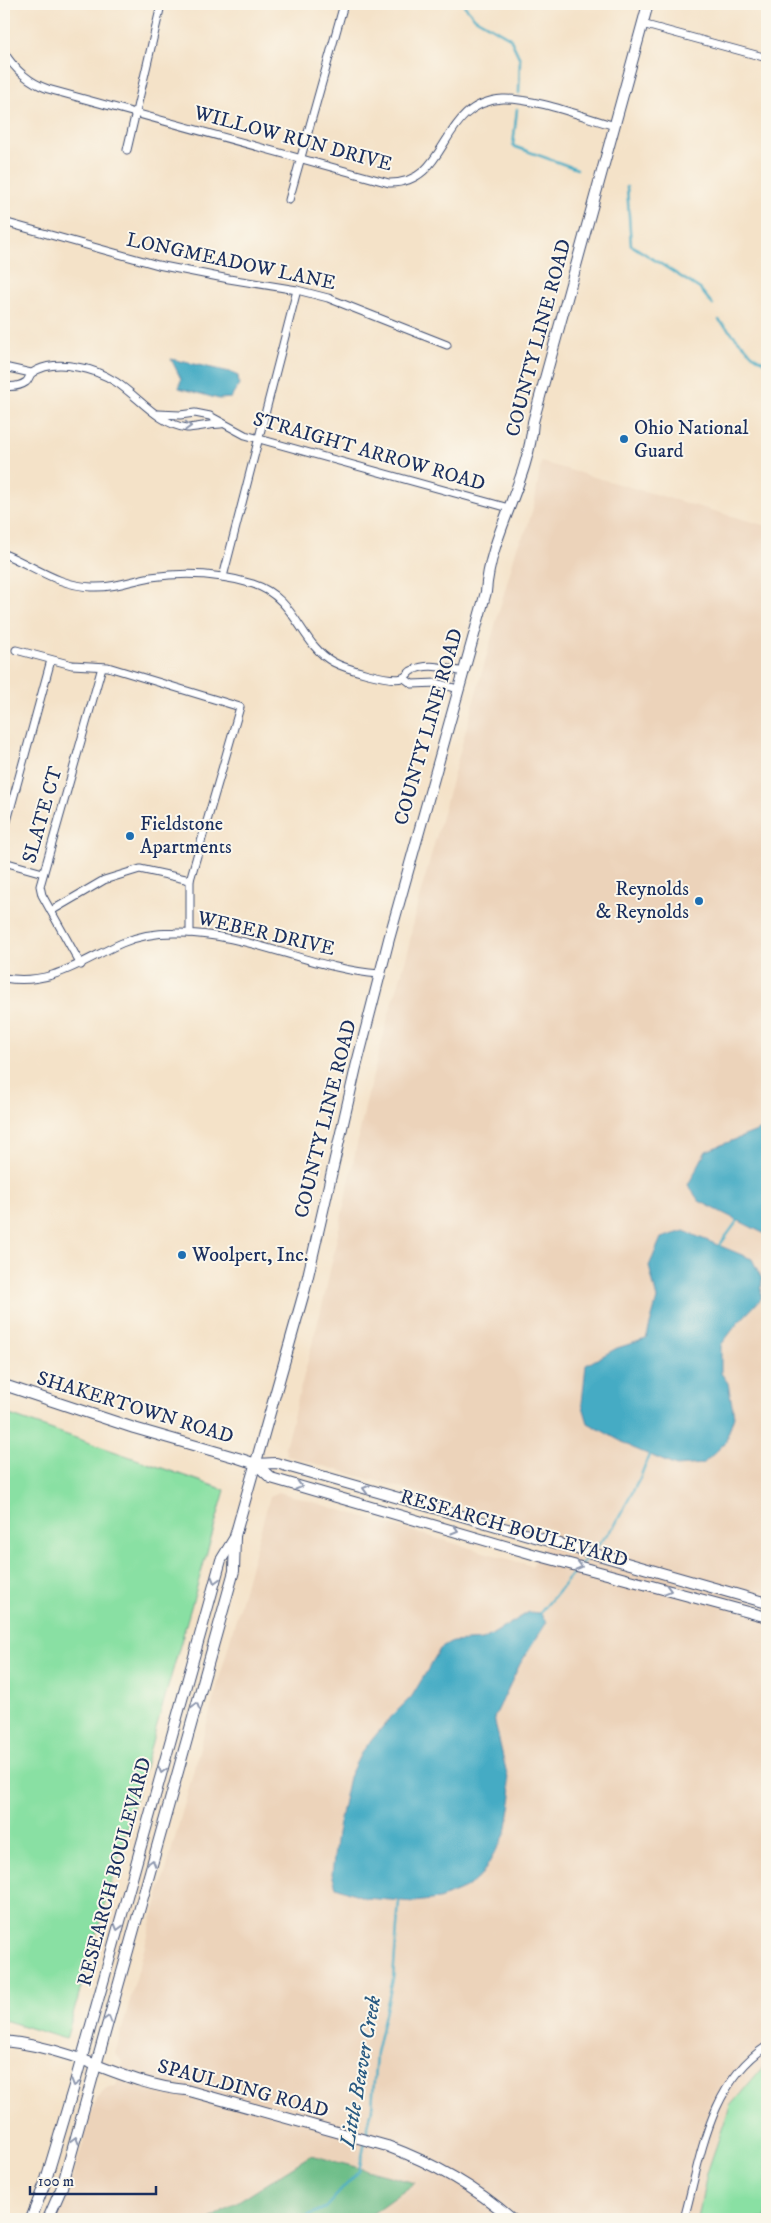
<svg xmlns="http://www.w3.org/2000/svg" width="771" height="2223" viewBox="0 0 771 2223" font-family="'IM FELL DW Pica',serif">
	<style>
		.built { fill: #ecd3ba }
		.green { fill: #89e0a3; stroke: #528880 }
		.forest { fill: #6ebe89; stroke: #447674 }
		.water { fill: #44abc4; stroke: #306d91 }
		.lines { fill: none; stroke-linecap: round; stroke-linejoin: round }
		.stream { stroke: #44abc4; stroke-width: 2.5 }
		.street-casing { stroke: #3c4a6e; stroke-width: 9 }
		.secondary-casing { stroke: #3c4a6e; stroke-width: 12 }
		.street { stroke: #fff; stroke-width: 7 }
		.secondary { stroke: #fff; stroke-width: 10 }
		.oneway { stroke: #8d97ae }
		.poi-dot { fill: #1f6fb2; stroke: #fbf7ec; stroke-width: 2 }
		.labels { text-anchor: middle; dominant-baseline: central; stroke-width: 4; stroke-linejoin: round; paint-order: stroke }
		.street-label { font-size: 20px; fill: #1b2f5e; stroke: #fbf7ec }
		.poi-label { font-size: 20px; fill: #1b2f5e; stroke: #fbf7ec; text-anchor: start }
		.water-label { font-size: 21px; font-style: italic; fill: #295a82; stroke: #fbf7ec }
	</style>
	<rect width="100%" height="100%" fill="#fbf7ec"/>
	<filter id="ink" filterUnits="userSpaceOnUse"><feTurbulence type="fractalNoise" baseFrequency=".02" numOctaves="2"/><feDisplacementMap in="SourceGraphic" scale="10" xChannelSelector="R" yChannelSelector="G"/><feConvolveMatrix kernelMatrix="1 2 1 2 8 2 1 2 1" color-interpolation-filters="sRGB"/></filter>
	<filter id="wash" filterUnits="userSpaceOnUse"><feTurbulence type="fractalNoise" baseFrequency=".0096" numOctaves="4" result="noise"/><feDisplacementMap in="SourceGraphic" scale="20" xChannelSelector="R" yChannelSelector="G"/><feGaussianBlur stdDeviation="1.12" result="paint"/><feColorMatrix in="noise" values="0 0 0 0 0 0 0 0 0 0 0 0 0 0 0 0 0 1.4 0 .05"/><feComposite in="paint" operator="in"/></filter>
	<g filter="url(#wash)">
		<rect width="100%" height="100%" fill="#f4e2c8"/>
		<path class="built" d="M 541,462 L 767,526 L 767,2219 L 58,2219 L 74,2174 L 96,2098 L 109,2087 L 116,2086 L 123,2062 L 115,2054 L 270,1496 L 279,1492 L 532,1566 L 554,1530 L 287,1456 L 285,1447 L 324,1299 L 366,1102 L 393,998 L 396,993 L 408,951 L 414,917 L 484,665 L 517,547 L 527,528 L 535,501 Z"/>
		<g class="green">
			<path d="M 4,1413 L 225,1490 L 66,2039 L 4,2020 Z"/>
			<path d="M 767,2062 L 767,2219 L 698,2219 L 707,2173 L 730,2106 Z"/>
		</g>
		<path class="forest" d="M 311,2155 L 415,2183 L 365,2219 L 210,2219 Z"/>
		<g class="water">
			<path d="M 171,359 L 230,372 L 238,376 L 239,385 L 231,398 L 219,399 L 179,388 L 181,379 Z"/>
			<path d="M 767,1127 L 767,1235 L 699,1201 L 688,1185 L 706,1151 Z"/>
			<path d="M 684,1231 L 752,1259 L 762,1279 L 761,1299 L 737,1324 L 721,1345 L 721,1373 L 728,1383 L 734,1416 L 725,1443 L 703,1464 L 676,1466 L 633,1448 L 588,1423 L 582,1403 L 586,1365 L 617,1348 L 646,1339 L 657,1299 L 649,1266 L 661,1238 Z"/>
			<path d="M 529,1612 L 540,1613 L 547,1622 L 520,1664 L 494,1718 L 512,1796 L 506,1833 L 482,1875 L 466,1888 L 439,1899 L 414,1902 L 366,1898 L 336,1887 L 332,1874 L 337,1833 L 349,1777 L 361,1753 L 389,1719 L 412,1696 L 440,1649 L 452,1642 L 483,1640 Z"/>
		</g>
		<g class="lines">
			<g class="stream">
				<path d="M 463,4 L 475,18 L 510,38 L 520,59 L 519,93"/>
				<path d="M 517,109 L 513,146 L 577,169"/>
				<path d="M 627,187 L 631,245 L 700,289 L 713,305"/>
				<path d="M 719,320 L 752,354 L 767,364"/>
				<path d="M 719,1246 L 738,1220"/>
				<path d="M 594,1550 L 615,1525 L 640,1478 L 649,1455"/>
				<path d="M 581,1565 L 589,1556"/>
				<path d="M 540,1613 L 577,1569"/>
				<path d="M 366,2136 L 372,2108 L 376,2053 L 393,1979 L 399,1901"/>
				<path d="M 301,2219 L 325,2208 L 359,2171 L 365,2142"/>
			</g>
		</g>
	</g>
	<g filter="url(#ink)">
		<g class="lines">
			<defs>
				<g id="street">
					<path d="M 642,24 L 767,58"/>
					<path d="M 4,52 C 15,70 28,82 48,89 L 389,183 C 451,184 437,103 503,99 C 536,98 583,117 615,126"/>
					<path d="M 127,150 L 161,5"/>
					<path d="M 289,200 L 344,4"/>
					<path d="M 4,222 L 158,265 L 229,279 L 297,290 L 328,298 L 447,345"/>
					<path d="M 4,367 L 31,373"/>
					<path d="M 4,386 C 11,387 19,387 26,382 C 29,380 29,375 32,373 C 45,364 63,364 77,367 C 91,369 105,375 116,382 C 139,397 158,424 187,428 C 194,428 211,424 221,424"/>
					<path d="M 158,414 L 180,415 L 195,413 L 210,416 L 245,435 L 509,508"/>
					<path d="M 4,554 C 34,566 58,586 92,587 C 113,588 131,581 151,577 C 185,572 220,574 253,584 C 297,598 299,643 333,662 C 344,668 390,682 402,678 C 406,677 408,673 411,671 C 428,662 446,668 463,672"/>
					<path d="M 223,577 L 297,290"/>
					<path d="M 16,650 L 72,665 L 108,667 L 240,707 L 190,880 L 190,933"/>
					<path d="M 404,678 L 412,684 L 437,683 L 458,689"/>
					<path d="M 4,832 L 51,660"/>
					<path d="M 4,862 L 43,873"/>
					<path d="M 51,911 L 104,880 L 140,869 L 190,880"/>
					<path d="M 81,965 L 42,895 L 40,886 L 102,667"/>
					<path d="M 4,978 C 52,986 81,961 122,943 C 138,936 157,933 174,933 C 245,931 310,969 380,974"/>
					<path d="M 684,2219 C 701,2157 709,2084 767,2046"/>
				</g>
				<g id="secondary">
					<path d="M 4,1385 L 134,1428 L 238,1458 L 256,1464 L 271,1478 L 536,1555 L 767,1617"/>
					<path d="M 256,1464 L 276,1463 L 767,1603"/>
					<path d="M 4,2041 C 26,2043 50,2049 72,2056 C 109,2069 146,2087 186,2090 L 387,2146 C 433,2163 474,2186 512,2219"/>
					<path d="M 31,2219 L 45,2183 L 74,2086 L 221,1560 L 235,1537"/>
					<path d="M 48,2219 L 62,2187 L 234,1571 L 235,1536 L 305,1289 L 356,1067 L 389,939 L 486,592 C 490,533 529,481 533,422 L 648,4"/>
				</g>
			</defs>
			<use href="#street" class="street-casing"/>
			<use href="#secondary" class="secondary-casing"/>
			<use href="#street" class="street"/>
			<use href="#secondary" class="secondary"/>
		</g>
		<defs><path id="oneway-chevron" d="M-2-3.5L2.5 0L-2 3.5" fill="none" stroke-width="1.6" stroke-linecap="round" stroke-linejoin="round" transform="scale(1.25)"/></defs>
		<g class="oneway">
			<use href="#oneway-chevron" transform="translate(188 426) rotate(2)"/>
			<use href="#oneway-chevron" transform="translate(299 1486) rotate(16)"/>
			<use href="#oneway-chevron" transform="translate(366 1489) rotate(-164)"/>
			<use href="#oneway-chevron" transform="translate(455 1530) rotate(17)"/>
			<use href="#oneway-chevron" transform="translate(579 1566) rotate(15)"/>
			<use href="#oneway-chevron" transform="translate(215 1580) rotate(106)"/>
			<use href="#oneway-chevron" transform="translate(668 1590) rotate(15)"/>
			<use href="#oneway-chevron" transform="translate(196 1706) rotate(-74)"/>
			<use href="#oneway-chevron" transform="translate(162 1770) rotate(105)"/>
			<use href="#oneway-chevron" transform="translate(152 1863) rotate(-74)"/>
			<use href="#oneway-chevron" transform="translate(118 1927) rotate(105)"/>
			<use href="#oneway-chevron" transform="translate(108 2019) rotate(-74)"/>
			<use href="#oneway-chevron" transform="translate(75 2083) rotate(106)"/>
			<use href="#oneway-chevron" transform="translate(75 2140) rotate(-75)"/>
		</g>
	</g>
	<g class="poi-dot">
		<circle cx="624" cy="439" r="5"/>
		<circle cx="130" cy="836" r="5"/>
		<circle cx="699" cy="901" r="5"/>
		<circle cx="182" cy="1255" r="5"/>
	</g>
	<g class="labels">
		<g class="street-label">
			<text transform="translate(293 139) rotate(15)">WILLOW RUN DRIVE</text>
			<text transform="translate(231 262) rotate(12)">LONGMEADOW LANE</text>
			<text transform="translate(539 338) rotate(-75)">COUNTY LINE ROAD</text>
			<text transform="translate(369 452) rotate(16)">STRAIGHT ARROW ROAD</text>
			<text transform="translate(429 727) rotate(-74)">COUNTY LINE ROAD</text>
			<text transform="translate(43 815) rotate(-74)">SLATE CT</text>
			<text transform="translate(266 934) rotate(13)">WEBER DRIVE</text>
			<text transform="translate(326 1119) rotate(-76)">COUNTY LINE ROAD</text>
			<text transform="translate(135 1408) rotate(17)">SHAKERTOWN ROAD</text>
			<text transform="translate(514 1529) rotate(16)">RESEARCH BOULEVARD</text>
			<text transform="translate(115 1872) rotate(-75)">RESEARCH BOULEVARD</text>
			<text transform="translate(243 2089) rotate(15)">SPAULDING ROAD</text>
		</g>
		<g class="poi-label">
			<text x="634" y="428">Ohio National<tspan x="634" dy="23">Guard</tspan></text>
			<text x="140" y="824">Fieldstone<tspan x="140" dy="23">Apartments</tspan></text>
			<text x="689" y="889" text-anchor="end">Reynolds<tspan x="689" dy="23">&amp; Reynolds</tspan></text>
			<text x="192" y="1255">Woolpert, Inc.</text>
		</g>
		<g class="water-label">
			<text transform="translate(361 2072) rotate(-80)">Little Beaver Creek</text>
		</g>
	</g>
	<rect width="771" height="2223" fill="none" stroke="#fbf7ec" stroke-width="20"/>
	<path d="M30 2186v8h126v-8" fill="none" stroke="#1b2f5e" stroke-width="2.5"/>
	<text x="38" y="2186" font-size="15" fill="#1b2f5e" stroke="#fbf7ec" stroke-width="4" paint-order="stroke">100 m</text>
</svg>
